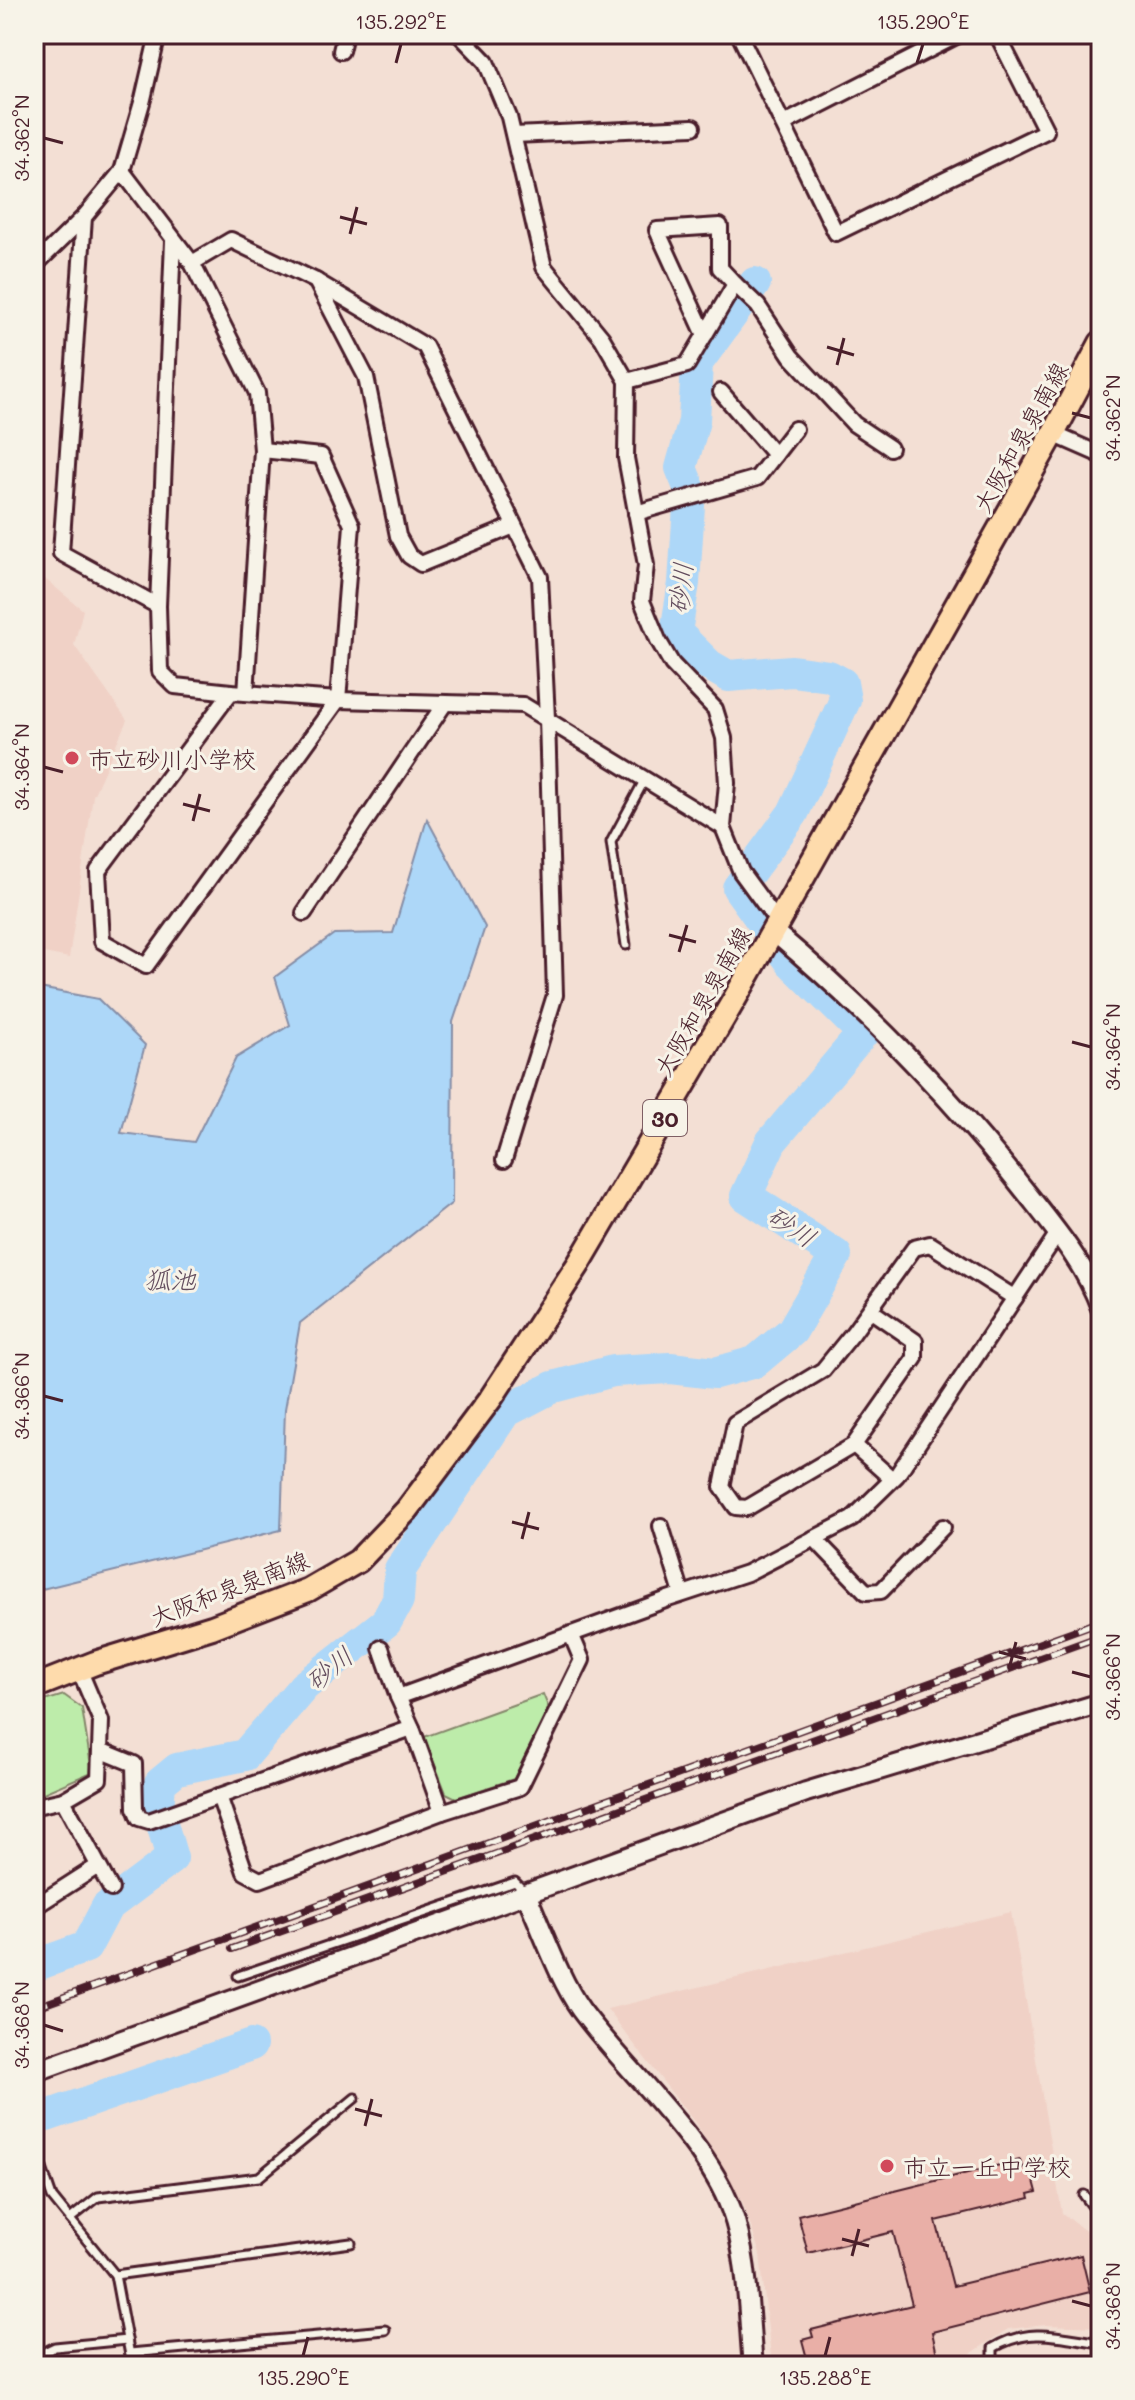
<svg xmlns="http://www.w3.org/2000/svg" width="1135" height="2400" viewBox="0 0 1135 2400" font-family="Mali,'Klee One',sans-serif">
	<style>
		.built { fill: #f0d1c6 }
		.green { fill: #bdecaa; stroke: #84866a; stroke-width: 2 }
		.water { fill: #add7f8; stroke: #858da6; stroke-width: 2 }
		.lines { fill: none; stroke-linecap: round; stroke-linejoin: round }
		.river { stroke: #add7f8; stroke-width: 32 }
		.building { fill: #e9afa7; stroke: #4a1f2b; stroke-width: 2 }
		.service-casing { stroke: #4a1f2b; stroke-width: 13 }
		.minor-casing { stroke: #4a1f2b; stroke-width: 20 }
		.tertiary-casing { stroke: #4a1f2b; stroke-width: 24 }
		.primary-casing { stroke: #4a1f2b; stroke-width: 28 }
		.service { stroke: #f7f3e8; stroke-width: 7 }
		.minor { stroke: #f7f3e8; stroke-width: 14 }
		.tertiary { stroke: #f7f3e8; stroke-width: 18 }
		.primary { stroke: #fedbac; stroke-width: 22 }
		.rail-casing { stroke: #4a1f2b; stroke-width: 8 }
		.rail { stroke: #f7f3e8; stroke-width: 5; stroke-dasharray: 15; stroke-linecap: butt }
		.ticks { fill: none; stroke: #4a1f2b; stroke-width: 3 }
		.poi-dot { fill: #d1495b; stroke: #f7f3e8; stroke-width: 3 }
		.labels { text-anchor: middle; dominant-baseline: central; stroke-width: 6; stroke-linejoin: round; paint-order: stroke }
		.shield { fill: #f7f3e8; stroke: #7e5f64; stroke-width: 2 }
		.shield-label { font-size: 22px; font-weight: bold; fill: #4a1f2b }
		.street-label { font-size: 24px; fill: #4a1f2b; stroke: #f7f3e8 }
		.poi-label { font-size: 24px; fill: #4a1f2b; stroke: #f7f3e8; text-anchor: start }
		.water-label { font-size: 26px; font-style: italic; fill: #634d5e; stroke: #f7f3e8 }
		.neatline { fill: none; stroke: #4a1f2b; stroke-width: 3 }
		.ticks-label { font-size: 20px; text-anchor: middle; fill: #4a1f2b }
	</style>
	<rect width="100%" height="100%" fill="#f3dfd4"/>
	<filter id="ink" filterUnits="userSpaceOnUse"><feTurbulence type="fractalNoise" baseFrequency=".0125" numOctaves="2"/><feDisplacementMap in="SourceGraphic" scale="16" xChannelSelector="R" yChannelSelector="G"/><feConvolveMatrix kernelMatrix="1 2 1 2 8 2 1 2 1" color-interpolation-filters="sRGB"/></filter>
	<g filter="url(#ink)">
		<g class="built">
			<path d="M 34,570 L 83,610 L 74,645 L 127,720 L 93,796 L 69,958 L 34,951 Z"/>
			<path d="M 1011,1912 L 1062,2213 L 1101,2243 L 1101,2327 L 1046,2325 L 1008,2329 L 952,2366 L 772,2366 L 760,2254 L 743,2203 L 699,2128 L 607,2009 Z"/>
		</g>
		<g class="green">
			<path d="M 543,1694 L 549,1709 L 514,1779 L 456,1798 L 446,1793 L 424,1737 Z"/>
			<path d="M 64,1695 L 82,1708 L 92,1772 L 34,1797 L 34,1704 Z"/>
		</g>
		<path class="water" d="M 427,819 L 485,927 L 453,1022 L 452,1203 L 300,1323 L 285,1409 L 281,1530 L 34,1591 L 34,987 L 98,999 L 145,1045 L 121,1133 L 194,1142 L 236,1058 L 290,1025 L 275,977 L 334,934 L 393,933 Z"/>
		<g class="lines">
			<g class="river">
				<path d="M 34,1966 L 86,1947 L 107,1907 L 172,1858 L 158,1810 L 160,1783 L 177,1769 L 245,1755 L 304,1686 L 386,1622 L 398,1600 L 400,1570 L 505,1412 L 553,1387 L 613,1371 L 670,1368 L 715,1373 L 755,1362 L 792,1331 L 836,1255 L 746,1196 L 771,1142 L 863,1033 L 791,962 L 738,888 L 793,813 L 845,700 L 842,683 L 829,676 L 792,671 L 728,676 L 709,665 L 676,632 L 684,583 L 690,490 L 681,468 L 694,421 L 697,363 L 755,283"/>
				<path d="M 47,2116 L 251,2045"/>
			</g>
		</g>
		<path class="building" d="M 1020,2160 L 1022,2168 L 1030,2166 L 1037,2192 L 1029,2194 L 1030,2198 L 936,2221 L 953,2286 L 1081,2255 L 1090,2292 L 932,2332 L 938,2359 L 930,2361 L 931,2366 L 809,2366 L 802,2340 L 813,2337 L 811,2330 L 912,2305 L 893,2232 L 808,2253 L 798,2215 Z"/>
		<g class="lines">
			<defs>
				<g id="service">
					<path d="M 626,945 L 611,842 L 644,781"/>
					<path d="M 238,1976 L 515,1882 L 525,1892"/>
					<path d="M 34,2145 L 52,2197 L 115,2275 L 132,2366"/>
					<path d="M 1084,2195 L 1101,2217"/>
					<path d="M 70,2219 L 98,2197 L 259,2177 L 355,2098"/>
					<path d="M 115,2275 L 351,2243"/>
					<path d="M 130,2353 L 385,2330"/>
					<path d="M 34,2357 L 55,2347 L 127,2340"/>
					<path d="M 999,2366 L 993,2359 L 993,2348 C 1030,2326 1060,2337 1101,2343"/>
				</g>
				<g id="minor">
					<path d="M 459,34 L 486,62 L 509,117 L 544,267 L 602,338 L 627,381 L 626,458 L 646,565 L 642,601 L 658,640 L 672,664 L 715,709 L 724,738 L 727,783 L 723,827 L 741,872 L 776,920"/>
					<path d="M 739,34 L 836,233 L 1046,131 L 997,34"/>
					<path d="M 341,51 L 345,34"/>
					<path d="M 783,124 L 960,34"/>
					<path d="M 514,135 L 693,127"/>
					<path d="M 122,171 L 192,263 L 257,393 L 262,450 L 246,693"/>
					<path d="M 84,217 L 61,553 L 158,606"/>
					<path d="M 173,241 L 158,606 L 160,671 L 175,686 L 231,692 L 338,700 L 523,705 L 723,827"/>
					<path d="M 192,263 L 231,240 L 316,281 L 425,346 L 540,577 L 547,718 L 555,995 L 504,1160"/>
					<path d="M 34,266 L 84,217 L 122,171 L 143,99 L 158,34"/>
					<path d="M 316,281 L 366,377 L 398,536 L 409,556 L 421,564 L 514,526"/>
					<path d="M 735,284 L 758,306 L 791,356 L 854,424 L 890,448"/>
					<path d="M 627,381 L 687,365 L 735,284 L 720,268 L 720,226 L 657,230 L 705,335"/>
					<path d="M 721,392 L 775,455"/>
					<path d="M 1053,434 L 1101,455"/>
					<path d="M 636,513 L 757,478 L 795,429"/>
					<path d="M 231,692 L 98,871 L 102,941 L 146,966 L 338,700 L 352,525 L 321,456 L 262,450"/>
					<path d="M 304,913 L 445,703"/>
					<path d="M 870,1310 L 915,1341 L 915,1358 L 854,1445 L 747,1508 L 736,1507 L 722,1487 L 735,1423 L 823,1370 L 853,1333 L 914,1248 L 930,1244 L 1015,1298"/>
					<path d="M 854,1445 L 892,1479"/>
					<path d="M 661,1526 L 682,1594"/>
					<path d="M 814,1538 L 866,1592 L 881,1591 L 943,1527"/>
					<path d="M 381,1648 L 398,1697"/>
					<path d="M 412,1728 L 442,1812 L 520,1787 L 582,1660 L 571,1634"/>
					<path d="M 100,1750 L 134,1764 L 135,1808 L 139,1818 L 149,1821 L 412,1728 L 398,1697 L 668,1599 L 747,1573 L 852,1519 L 897,1475 L 1058,1233"/>
					<path d="M 219,1796 L 245,1872 L 260,1880 L 442,1812"/>
					<path d="M 63,1800 L 111,1889"/>
					<path d="M 36,1806 L 63,1800 L 99,1779 L 101,1721 L 79,1669"/>
					<path d="M 34,1907 L 98,1866"/>
				</g>
				<g id="tertiary">
					<path d="M 772,930 C 869,1012 951,1096 1029,1196 C 1056,1230 1086,1266 1101,1308"/>
					<path d="M 526,1894 C 541,1927 560,1981 581,2010 C 626,2071 705,2139 731,2209 C 749,2258 748,2315 753,2366"/>
					<path d="M 34,2072 L 806,1792 L 1101,1703"/>
				</g>
				<path id="primary" d="M 34,1687 L 95,1663 L 212,1627 L 308,1590 L 358,1561 L 407,1510 L 491,1398 L 578,1265 L 734,1000 L 1053,434 L 1101,343"/>
			</defs>
			<use href="#service" class="service-casing"/>
			<use href="#minor" class="minor-casing"/>
			<use href="#tertiary" class="tertiary-casing"/>
			<use href="#primary" class="primary-casing"/>
			<use href="#service" class="service"/>
			<use href="#minor" class="minor"/>
			<use href="#tertiary" class="tertiary"/>
			<use href="#primary" class="primary"/>
			<defs>
				<g id="rail">
					<path d="M 232,1949 L 1101,1636"/>
					<path d="M 34,2008 L 1101,1621"/>
				</g>
			</defs>
			<use href="#rail" class="rail-casing"/>
			<use href="#rail" class="rail"/>
		</g>
	</g>
	<path class="ticks" d="M 396,63 L 401,44M 917,63 L 923,44M 44,138 L 63,143M 340,217 L 367,224M 350,234 L 357,207M 827,347 L 854,355M 837,365 L 844,338M 1072,413 L 1091,418M 44,767 L 63,772M 183,804 L 210,811M 193,821 L 200,794M 669,935 L 696,942M 679,952 L 687,925M 1072,1042 L 1091,1047M 44,1396 L 63,1401M 512,1522 L 539,1529M 522,1539 L 529,1512M 999,1652 L 1026,1659M 1009,1669 L 1016,1642M 1072,1672 L 1091,1677M 44,2025 L 63,2031M 355,2109 L 382,2116M 365,2126 L 372,2099M 842,2239 L 869,2246M 852,2256 L 859,2229M 1072,2301 L 1091,2306M 303,2356 L 308,2337M 825,2356 L 830,2337"/>
	<g class="poi-dot">
		<circle cx="72" cy="758" r="8"/>
		<circle cx="887" cy="2166" r="8"/>
	</g>
	<g class="labels">
		<rect class="shield" x="643" y="1100" width="44" height="36" rx="6"/>
		<g class="shield-label">
			<text x="665" y="1118">30</text>
		</g>
		<g class="street-label">
			<text transform="translate(1020 437) rotate(-61)">大阪和泉泉南線</text>
			<text transform="translate(702 1001) rotate(-60)">大阪和泉泉南線</text>
			<text transform="translate(229 1588) rotate(-21)">大阪和泉泉南線</text>
		</g>
		<g class="poi-label">
			<text x="88" y="758">市立砂川小学校</text>
			<text x="903" y="2166">市立一丘中学校</text>
		</g>
		<g class="water-label">
			<text transform="translate(680 588) rotate(-84)">砂川</text>
			<text transform="translate(792 1226) rotate(33)">砂川</text>
			<text x="170" y="1279">狐池</text>
			<text transform="translate(329 1668) rotate(-39)">砂川</text>
		</g>
	</g>
	<rect width="1135" height="2400" fill="none" stroke="#f7f3e8" stroke-width="88"/>
	<rect x="44" y="44" width="1047" height="2312" class="neatline"/>
	<g class="ticks-label">
		<text x="401" y="29">135.292°E</text>
		<text x="923" y="29">135.290°E</text>
		<text transform="translate(22 138) rotate(-90)" y="7">34.362°N</text>
		<text transform="translate(1113 418) rotate(-90)" y="7">34.362°N</text>
		<text transform="translate(22 767) rotate(-90)" y="7">34.364°N</text>
		<text transform="translate(1113 1047) rotate(-90)" y="7">34.364°N</text>
		<text transform="translate(22 1396) rotate(-90)" y="7">34.366°N</text>
		<text transform="translate(1113 1677) rotate(-90)" y="7">34.366°N</text>
		<text transform="translate(22 2025) rotate(-90)" y="7">34.368°N</text>
		<text transform="translate(1113 2306) rotate(-90)" y="7">34.368°N</text>
		<text x="303" y="2385">135.290°E</text>
		<text x="825" y="2385">135.288°E</text>
	</g>
</svg>
